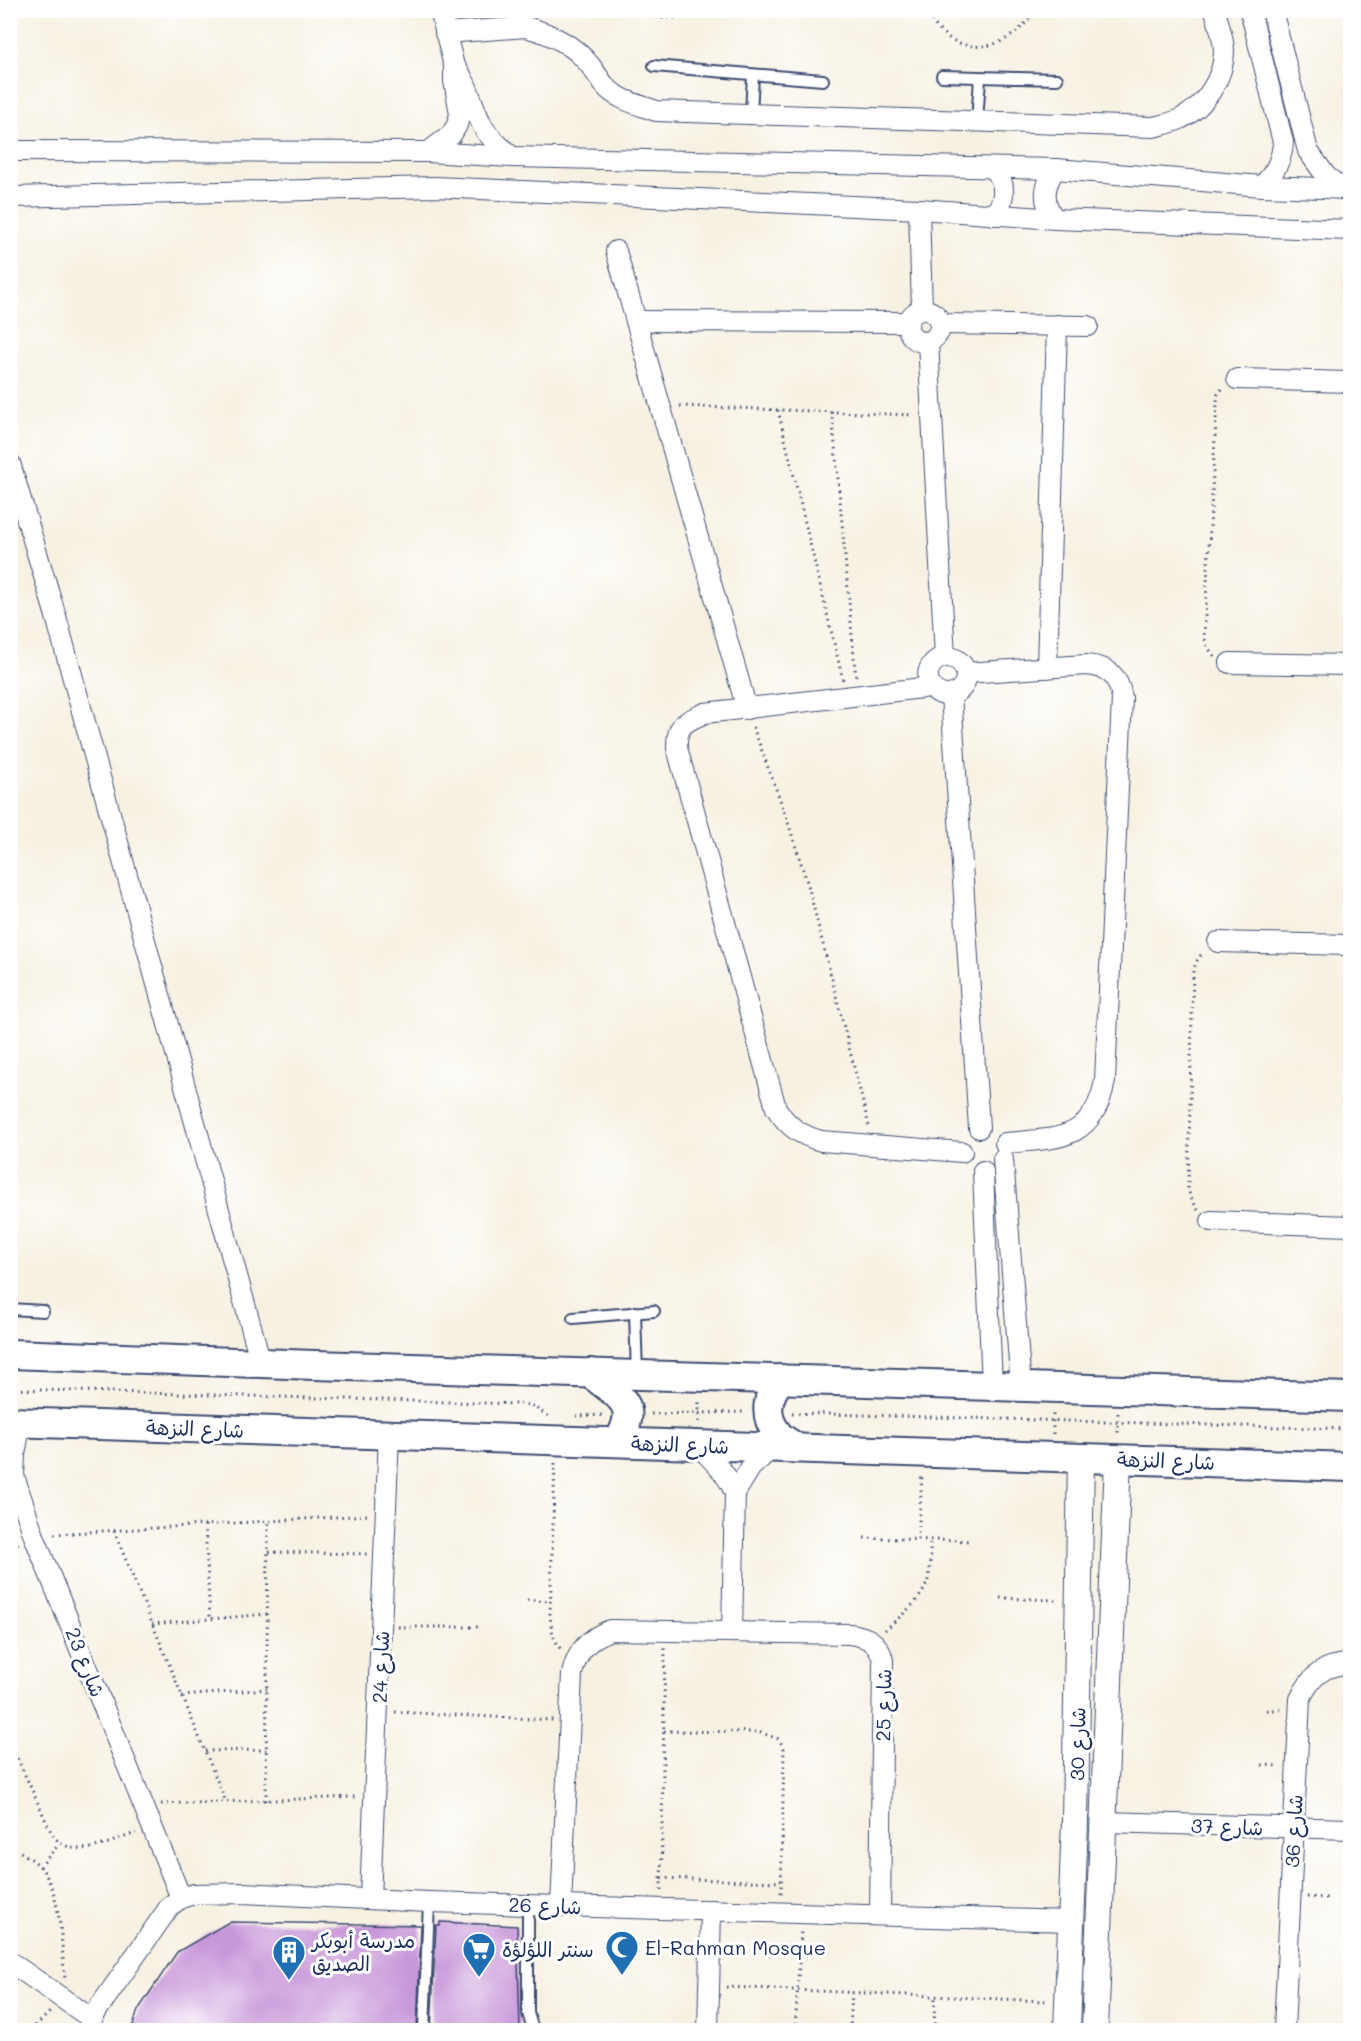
<svg xmlns="http://www.w3.org/2000/svg" width="1361" height="2041" viewBox="0 0 1361 2041" font-family="Mali,'Playpen Sans Arabic',sans-serif">
	<style>
		.building { fill: #c897d9 }
		.lines { fill: none; stroke-linecap: round; stroke-linejoin: round }
		.service-casing { stroke: #3c4c72; stroke-width: 14 }
		.minor-casing { stroke: #3c4c72; stroke-width: 22 }
		.tertiary-casing { stroke: #3c4c72; stroke-width: 28 }
		.secondary-casing { stroke: #3c4c72; stroke-width: 32 }
		.path { stroke: #3c4c72; stroke-width: 3; stroke-dasharray: 1.5 4.5; stroke-linecap: butt }
		.service { stroke: #fff; stroke-width: 10 }
		.minor { stroke: #fff; stroke-width: 20 }
		.tertiary { stroke: #fff; stroke-width: 26 }
		.secondary { stroke: #fff; stroke-width: 28 }
		.labels { text-anchor: middle; dominant-baseline: central; stroke-width: 6; stroke-linejoin: round; paint-order: stroke }
		.street-label { font-size: 20px; fill: #1b2f5e; stroke: #fff }
		.poi-label { font-size: 20px; fill: #1b2f5e; stroke: #fff; text-anchor: start }
	</style>
	<rect width="100%" height="100%" fill="#fff"/>
	<filter id="ink" filterUnits="userSpaceOnUse"><feTurbulence type="fractalNoise" baseFrequency=".0167" numOctaves="2"/><feDisplacementMap in="SourceGraphic" scale="12" xChannelSelector="R" yChannelSelector="G"/><feConvolveMatrix kernelMatrix="1 2 1 2 8 2 1 2 1" color-interpolation-filters="sRGB"/></filter>
	<filter id="wash" filterUnits="userSpaceOnUse"><feTurbulence type="fractalNoise" baseFrequency=".008" numOctaves="4" result="noise"/><feDisplacementMap in="SourceGraphic" scale="24" xChannelSelector="R" yChannelSelector="G"/><feGaussianBlur stdDeviation="1.35" result="paint"/><feColorMatrix in="noise" values="0 0 0 0 0 0 0 0 0 0 0 0 0 0 0 0 0 1.4 0 .05"/><feComposite in="paint" operator="in"/></filter>
	<g filter="url(#wash)">
		<rect width="100%" height="100%" fill="#f7f1e2"/>
		<g id="blocks">
			<g class="building">
				<path d="M 229,1922 L 421,1925 L 417,2031 L 131,2031 L 138,2010 L 177,1952 Z"/>
				<path d="M 440,1922 L 517,1926 L 520,2031 L 431,2031 L 436,1925 L 440,1925 Z"/>
			</g>
		</g>
	</g>
	<g filter="url(#ink)">
		<use href="#blocks" fill-opacity="0" stroke="#3c4c72" stroke-width="1.5"/>
		<g class="lines">
			<defs>
				<g id="service">
					<path d="M 654,66 L 823,80"/>
					<path d="M 942,76 L 1057,79"/>
					<path d="M 751,114 L 753,75"/>
					<path d="M 977,122 L 980,78"/>
					<path d="M 10,1309 L 43,1311"/>
					<path d="M 635,1312 L 637,1374"/>
					<path d="M 573,1318 L 654,1311"/>
					<path d="M 528,1905 L 528,2013 L 533,2030"/>
					<path d="M 424,2030 L 429,1902"/>
				</g>
				<g id="minor">
					<path d="M 1250,10 L 1283,142 C 1282,160 1275,173 1262,186"/>
					<path d="M 1272,10 L 1308,151 L 1326,176 L 1342,189"/>
					<path d="M 445,33 L 526,27 C 549,33 574,45 589,64 C 596,72 601,83 609,90 C 622,101 640,105 656,111 L 1153,127 C 1162,125 1172,123 1180,119 C 1204,108 1224,78 1224,51 C 1224,38 1218,23 1215,10"/>
					<path d="M 456,68 C 471,87 472,110 485,130 C 492,140 503,149 512,157"/>
					<path d="M 10,151 L 428,152 L 512,157 L 1056,169 L 1262,186 L 1350,189"/>
					<path d="M 428,152 L 451,135 L 457,125 L 460,114 L 454,81 L 454,66 L 440,10"/>
					<path d="M 993,168 C 1007,183 1006,199 994,215"/>
					<path d="M 10,197 L 435,187 L 919,209 L 1055,219 L 1350,230"/>
					<path d="M 919,209 L 922,310"/>
					<path d="M 1055,219 C 1042,203 1043,185 1056,169"/>
					<path d="M 616,251 L 747,709"/>
					<circle cx="924" cy="326" r="16"/>
					<path d="M 636,321 L 908,322"/>
					<path d="M 940,324 L 1088,326"/>
					<path d="M 928,342 L 945,657"/>
					<path d="M 1237,379 L 1350,382"/>
					<path d="M 10,463 L 55,613 L 261,1363"/>
					<circle cx="947" cy="676" r="19"/>
					<path d="M 1230,663 L 1350,665"/>
					<path d="M 1047,668 L 1057,325"/>
					<path d="M 966,673 L 1086,665 C 1109,667 1118,675 1122,698 L 1105,1081 C 1093,1142 1057,1138 1005,1143"/>
					<path d="M 931,687 L 705,713 C 686,722 676,723 677,748 L 776,1108 C 788,1127 800,1135 821,1141 L 962,1152"/>
					<path d="M 951,695 L 979,1128"/>
					<path d="M 1218,942 L 1350,945"/>
					<path d="M 1003,1159 L 1021,1387"/>
					<path d="M 983,1171 L 992,1386"/>
					<path d="M 1211,1221 L 1350,1226"/>
					<path d="M 21,1422 L 15,1454 L 14,1476 L 34,1536 L 181,1898"/>
					<path d="M 698,1445 C 712,1461 727,1472 735,1493 L 732,1632"/>
					<path d="M 735,1493 L 751,1467 L 773,1447"/>
					<path d="M 1104,1822 L 1350,1829"/>
					<path d="M 370,1899 L 389,1434"/>
					<path d="M 561,1906 L 572,1674 C 577,1651 588,1639 610,1630 L 849,1634 C 867,1636 879,1642 883,1660 L 880,1915"/>
					<path d="M 10,1962 L 92,2019"/>
					<path d="M 90,2030 L 92,2019 L 98,2009 L 170,1906 L 181,1898 L 194,1894 L 243,1893 L 429,1902 L 1071,1921"/>
					<path d="M 708,2030 L 711,1910"/>
					<path d="M 1284,2030 L 1300,1699 C 1311,1676 1324,1664 1350,1664"/>
				</g>
				<g id="tertiary">
					<path d="M 1067,2030 L 1075,1821 L 1081,1458"/>
					<path d="M 1095,2030 L 1118,1459"/>
				</g>
				<g id="secondary">
					<path d="M 10,1354 L 315,1365 L 1350,1397"/>
					<path d="M 590,1373 C 619,1397 641,1403 618,1442"/>
					<path d="M 781,1379 C 767,1395 763,1415 777,1433 C 781,1439 791,1444 797,1448"/>
					<path d="M 10,1422 L 1350,1467"/>
				</g>
			</defs>
			<use href="#service" class="service-casing"/>
			<use href="#minor" class="minor-casing"/>
			<use href="#tertiary" class="tertiary-casing"/>
			<use href="#secondary" class="secondary-casing"/>
			<g class="path">
				<path d="M 633,10 C 661,24 685,17 713,10"/>
				<path d="M 926,10 C 930,17 934,25 939,30 C 972,61 1014,45 1035,10"/>
				<path d="M 680,406 L 913,415"/>
				<path d="M 778,410 L 843,680"/>
				<path d="M 832,412 L 856,679"/>
				<path d="M 1214,656 L 1207,646 L 1204,636 L 1217,402 L 1218,394 L 1223,388"/>
				<path d="M 753,727 L 785,813 L 808,885 L 869,1126"/>
				<path d="M 1198,1210 L 1191,1198 L 1188,1189 L 1193,972 L 1196,962 L 1203,952"/>
				<path d="M 10,1389 L 517,1404 L 531,1405 L 548,1416"/>
				<path d="M 792,1413 L 1350,1429"/>
				<path d="M 1118,1413 L 1118,1436"/>
				<path d="M 651,1414 L 746,1412"/>
				<path d="M 576,1416 L 605,1415"/>
				<path d="M 699,1422 L 699,1399"/>
				<path d="M 1053,1434 L 1053,1410"/>
				<path d="M 555,1463 L 550,1614 C 551,1629 553,1639 562,1651"/>
				<path d="M 205,1525 L 210,1619"/>
				<path d="M 114,1531 L 226,1802"/>
				<path d="M 54,1534 L 368,1515"/>
				<path d="M 864,1538 L 971,1541"/>
				<path d="M 918,1539 L 922,1475"/>
				<path d="M 269,1552 L 367,1554"/>
				<path d="M 10,1554 L 18,1543"/>
				<path d="M 1000,1598 L 1057,1600"/>
				<path d="M 527,1600 L 550,1601"/>
				<path d="M 152,1624 L 268,1614"/>
				<path d="M 398,1627 L 479,1627"/>
				<path d="M 885,1630 C 901,1615 927,1597 929,1574 C 931,1562 930,1551 930,1539"/>
				<path d="M 182,1696 L 267,1689"/>
				<path d="M 1267,1710 L 1282,1710"/>
				<path d="M 395,1712 L 553,1720"/>
				<path d="M 664,1731 L 759,1732 L 779,1739 L 784,1749 L 781,1896"/>
				<path d="M 10,1742 L 52,1834 C 73,1863 108,1842 136,1833"/>
				<path d="M 205,1751 L 266,1750"/>
				<path d="M 1262,1765 L 1279,1766"/>
				<path d="M 266,1801 L 268,1521"/>
				<path d="M 161,1804 L 356,1797"/>
				<path d="M 10,1846 C 20,1852 34,1859 41,1868 C 62,1894 61,1946 65,1978"/>
				<path d="M 40,1867 L 59,1844"/>
				<path d="M 661,1878 L 781,1882"/>
				<path d="M 661,1890 L 665,1648"/>
				<path d="M 1307,1897 L 1328,1898"/>
				<path d="M 726,1987 L 1046,2001"/>
				<path d="M 31,2030 L 51,2011"/>
				<path d="M 795,2030 L 801,1930"/>
				<path d="M 850,2030 L 852,1992"/>
				<path d="M 934,2030 L 935,1996"/>
			</g>
			<use href="#service" class="service"/>
			<use href="#minor" class="minor"/>
			<use href="#tertiary" class="tertiary"/>
			<use href="#secondary" class="secondary"/>
		</g>
	</g>
	<defs>
		<symbol id="mosque-pin" viewBox="-11 -11 22 30"><path d="M0 17L-7.5 6A9.5 9.5 0 1 1 7.5 6Z" fill="#1f6fb2" stroke="#fff"/><path d="M3.5-4.9A6 6 0 1 0 3.5 4.9A5 5 0 1 1 3.5-4.9Z" fill="#fff"/></symbol>
		<symbol id="supermarket-pin" viewBox="-11 -11 22 30"><path d="M0 17L-7.5 6A9.5 9.5 0 1 1 7.5 6Z" fill="#1f6fb2" stroke="#fff"/><path d="M-6-5.5h2.5l.6 2H6L4.5 2H-2.5L-4.4-4H-6ZM-1.5 3.2a1.3 1.3 0 1 0 .1 0ZM3 3.2a1.3 1.3 0 1 0 .1 0Z" fill="#fff"/></symbol>
		<symbol id="building-pin" viewBox="-11 -11 22 30"><path d="M0 17L-7.5 6A9.5 9.5 0 1 1 7.5 6Z" fill="#1f6fb2" stroke="#fff"/><path d="M-4-6H4V6H1V3H-1V6H-4ZM-2.5-4.3h1.7v1.8h-1.7ZM.8-4.3h1.7v1.8H.8ZM-2.5-1h1.7V.8h-1.7ZM.8-1h1.7V.8H.8Z" fill="#fff"/></symbol>
	</defs>
	<g fill-rule="evenodd">
		<use href="#mosque-pin" x="603" y="1928" width="38" height="52"/>
		<use href="#supermarket-pin" x="460" y="1930" width="38" height="52"/>
		<use href="#building-pin" x="270" y="1933" width="38" height="52"/>
	</g>
	<g class="labels">
		<g class="street-label">
			<text transform="translate(195 1428) rotate(2)">شارع النزهة</text>
			<text transform="translate(680 1444) rotate(2)">شارع النزهة</text>
			<text transform="translate(1166 1460) rotate(2)">شارع النزهة</text>
			<text transform="translate(86 1662) rotate(68)">شارع 23</text>
			<text transform="translate(380 1667) rotate(-88)">شارع 24</text>
			<text transform="translate(883 1705) rotate(-89)">شارع 25</text>
			<text transform="translate(1077 1744) rotate(-89)">شارع 30</text>
			<text transform="translate(1227 1826) rotate(2)">شارع 37</text>
			<text transform="translate(1293 1831) rotate(-87)">شارع 36</text>
			<text transform="translate(545 1905) rotate(2)">شارع 26</text>
		</g>
		<g class="poi-label">
			<text x="312" y="1940">مدرسة أبوبكر<tspan x="312" dy="23">الصديق</tspan></text>
			<text x="645" y="1947">El-Rahman Mosque</text>
			<text x="502" y="1949">سنتر اللؤلؤة</text>
		</g>
	</g>
	<rect width="1361" height="2041" fill="none" stroke="#fff" stroke-width="36"/>
</svg>
